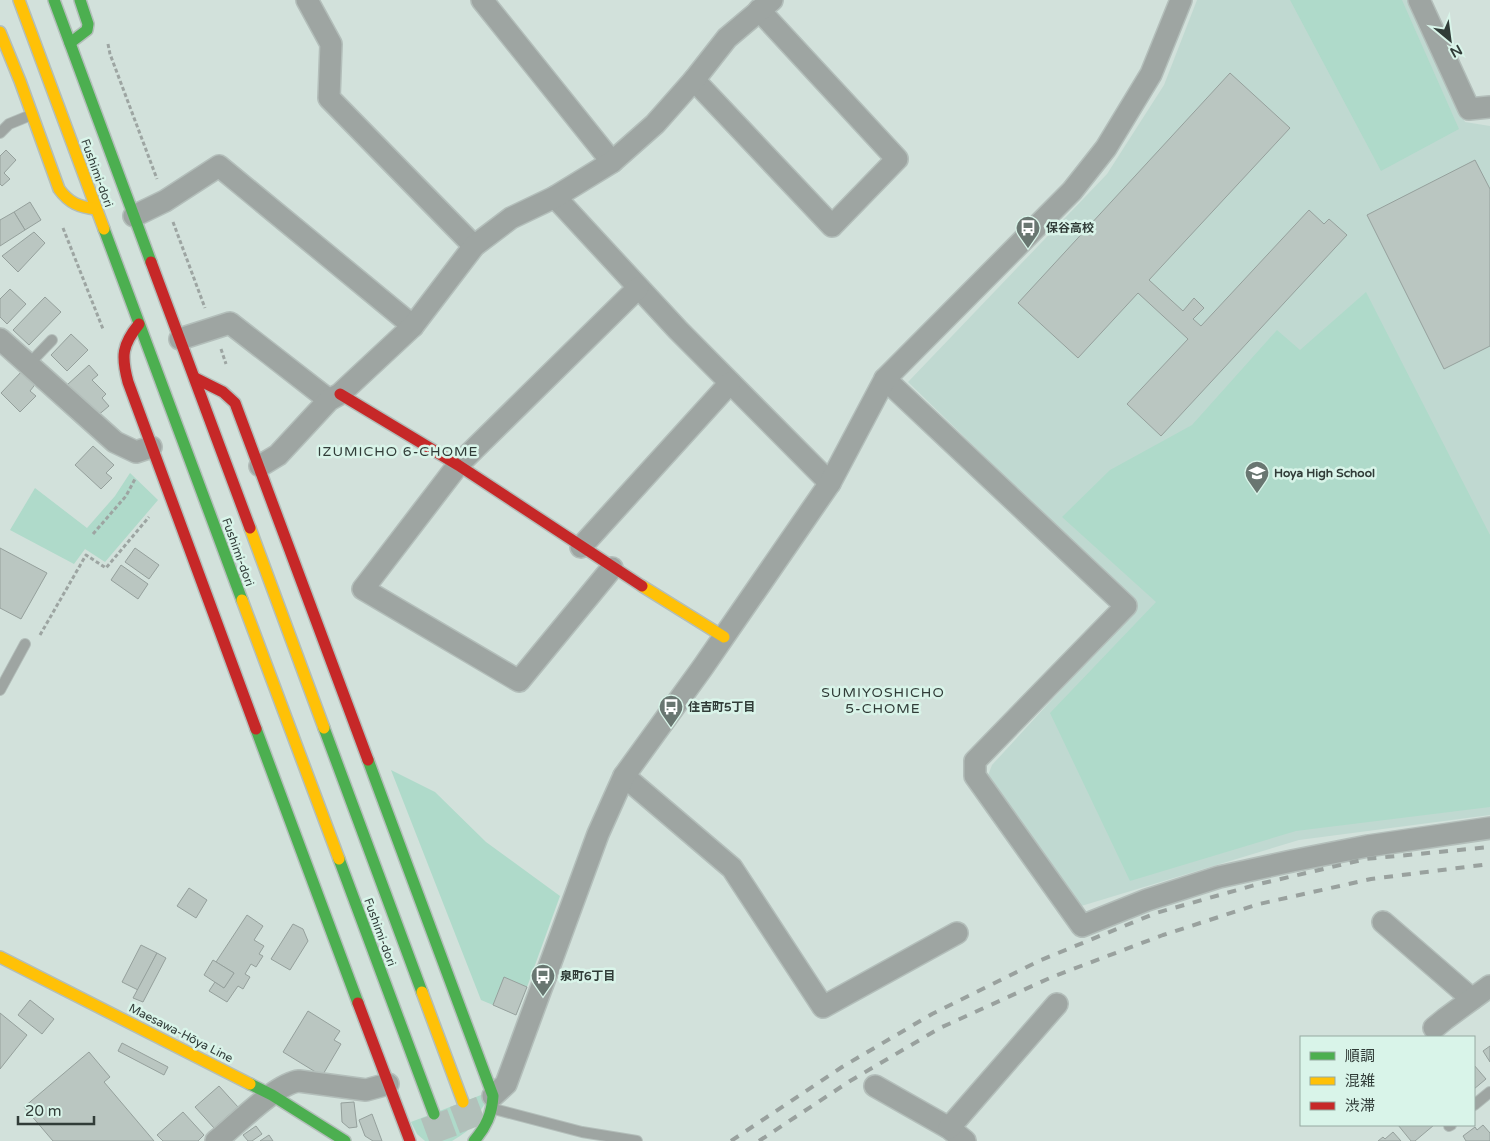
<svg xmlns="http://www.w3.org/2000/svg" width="1490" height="1141" viewBox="0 0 1490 1141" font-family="'Varela Round','Noto Sans JP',sans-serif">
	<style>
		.built { fill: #c0d9d1 }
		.green { fill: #afdaca }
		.building { fill: #bac6c1; stroke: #95a09c }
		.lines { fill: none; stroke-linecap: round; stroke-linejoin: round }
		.secondary-tunnel { stroke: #b2c0ba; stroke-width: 28; stroke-dasharray: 28 14; stroke-linecap: butt }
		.lane-casing { stroke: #b3beba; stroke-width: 12 }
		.street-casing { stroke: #b3beba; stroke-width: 24 }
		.fast-casing { stroke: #b3beba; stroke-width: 14 }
		.slow-casing { stroke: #b3beba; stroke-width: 14 }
		.jam-casing { stroke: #b3beba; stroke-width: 14 }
		.path { stroke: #9da5a2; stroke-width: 3; stroke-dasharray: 4 2.5; stroke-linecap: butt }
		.lane { stroke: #9ea5a2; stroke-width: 10 }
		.street { stroke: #9ea5a2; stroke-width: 21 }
		.fast { stroke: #4caf50; stroke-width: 11 }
		.slow { stroke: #ffc107; stroke-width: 11 }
		.jam { stroke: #c62828; stroke-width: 11 }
		.rail { stroke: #99a19e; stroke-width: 4; stroke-dasharray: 9 9; stroke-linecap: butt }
		.labels { text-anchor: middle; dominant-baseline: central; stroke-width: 5; stroke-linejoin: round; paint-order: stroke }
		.street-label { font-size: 12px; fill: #313c38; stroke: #d9f4e9 }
		.poi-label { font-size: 12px; font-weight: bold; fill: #313c38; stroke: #d9f4e9; text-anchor: start }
		.neighbourhood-label { font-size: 14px; letter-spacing: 1px; fill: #313c38; stroke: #d9f4e9 }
	</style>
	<rect width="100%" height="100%" fill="#d2e1db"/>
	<path class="built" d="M 1197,0 L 1410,0 L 1465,122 L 1490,126 L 1490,815 L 1299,840 L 1078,907 L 987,778 L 992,765 L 1138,606 L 908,382 L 1107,174 L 1164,85 Z"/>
	<g class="green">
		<path d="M 1290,0 L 1402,0 L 1459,129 L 1381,171 Z"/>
		<path d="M 1366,292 L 1490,535 L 1490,807 L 1296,831 L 1130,881 L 1050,713 L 1156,602 L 1062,517 L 1110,470 L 1192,425 L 1277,330 L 1300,350 Z"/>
		<path d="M 130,473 L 158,500 L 105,562 L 85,549 L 74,564 L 10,530 L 35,488 L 87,528 L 115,496 Z"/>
		<path d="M 391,770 L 435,792 L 486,842 L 560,896 L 527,987 L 505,978 L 493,1005 L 481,1000 Z"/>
		<path d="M 481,1095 L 484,1105 L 467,1131 L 460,1136 L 452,1141 L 425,1141 L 417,1134 L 411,1122 Z"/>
	</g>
	<g class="building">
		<path d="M 1230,73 L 1290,128 L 1149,280 L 1183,311 L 1194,298 L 1204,308 L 1193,319 L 1201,326 L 1309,210 L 1324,224 L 1329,219 L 1347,235 L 1161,436 L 1127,404 L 1188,339 L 1138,293 L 1078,358 L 1018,303 Z"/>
		<path d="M 6,150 L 16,160 L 4,173 L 10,179 L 2,186 L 0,184 L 0,156 Z"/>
		<path d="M 1475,160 L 1490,189 L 1490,346 L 1444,369 L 1367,215 Z"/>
		<path d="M 30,202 L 41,220 L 25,230 L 14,212 Z"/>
		<path d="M 14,212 L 25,230 L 0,246 L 0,220 Z"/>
		<path d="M 34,232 L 45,243 L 18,272 L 2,256 Z"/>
		<path d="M 10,289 L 26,304 L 7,324 L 0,317 L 0,299 Z"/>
		<path d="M 45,297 L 61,312 L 29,345 L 13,330 Z"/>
		<path d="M 71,334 L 88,350 L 67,371 L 51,355 Z"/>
		<path d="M 89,365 L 98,375 L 92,380 L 106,394 L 102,398 L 109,406 L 96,417 L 67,385 Z"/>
		<path d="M 24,369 L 37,382 L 30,391 L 36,396 L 20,412 L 1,393 Z"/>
		<path d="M 93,446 L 114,465 L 106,473 L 112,478 L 101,489 L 75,465 Z"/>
		<path d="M 0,548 L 47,573 L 21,619 L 0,608 Z"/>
		<path d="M 135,548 L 159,565 L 149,579 L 125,562 Z"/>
		<path d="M 121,565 L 148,584 L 138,599 L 111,580 Z"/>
		<path d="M 189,888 L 207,900 L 196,918 L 177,906 Z"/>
		<path d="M 247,915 L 263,926 L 254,940 L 264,946 L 259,954 L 263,956 L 256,967 L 251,964 L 245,974 L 250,977 L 243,989 L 238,986 L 227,1002 L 209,991 L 215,982 L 224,988 L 234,973 L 216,962 Z"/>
		<path d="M 293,924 L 303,929 L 308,941 L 290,970 L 271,959 Z"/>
		<path d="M 141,945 L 157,953 L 138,990 L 122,982 Z"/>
		<path d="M 157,953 L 166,958 L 143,1002 L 133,998 Z"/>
		<path d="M 213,960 L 234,973 L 224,988 L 204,975 Z"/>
		<path d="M 504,977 L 527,987 L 516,1015 L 493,1005 Z"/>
		<path d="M 30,1000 L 54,1019 L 42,1034 L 18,1015 Z"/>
		<path d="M 308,1011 L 340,1031 L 334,1040 L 341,1044 L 322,1076 L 283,1052 Z"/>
		<path d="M 0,1013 L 27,1035 L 0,1069 Z"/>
		<path d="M 122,1043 L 168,1067 L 164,1075 L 118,1051 Z"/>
		<path d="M 1490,1046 L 1490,1062 L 1483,1051 Z"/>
		<path d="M 89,1052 L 110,1077 L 104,1082 L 154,1141 L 53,1141 L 24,1107 Z"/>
		<path d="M 1474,1065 L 1486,1079 L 1474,1089 Z"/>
		<path d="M 219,1086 L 238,1107 L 214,1128 L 195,1107 Z"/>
		<path d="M 354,1102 L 357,1127 L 349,1128 L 342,1122 L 341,1103 Z"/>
		<path d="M 183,1112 L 204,1135 L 198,1141 L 163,1141 L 157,1135 Z"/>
		<path d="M 372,1114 L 382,1141 L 373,1141 L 365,1136 L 359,1120 Z"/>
		<path d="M 1398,1125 L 1434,1125 L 1415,1141 L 1411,1141 Z"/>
		<path d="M 1483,1125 L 1490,1133 L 1490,1141 L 1466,1141 L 1463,1136 L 1475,1127 L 1477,1130 Z"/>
		<path d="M 256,1126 L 262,1134 L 252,1141 L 248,1141 L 243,1135 Z"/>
		<path d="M 1393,1132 L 1401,1141 L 1378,1141 L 1383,1137 L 1385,1139 Z"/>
		<path d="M 269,1135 L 273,1141 L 260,1141 Z"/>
	</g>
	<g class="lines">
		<g class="secondary-tunnel">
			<path d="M 463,1102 L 478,1141"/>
			<path d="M 434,1114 L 444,1141"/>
		</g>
		<defs>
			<g id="lane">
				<path d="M 0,133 L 9,124 L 31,115"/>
				<path d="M 28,365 L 52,340"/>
				<path d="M 0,690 L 25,644"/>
				<path d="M 1474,1105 L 1490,1092"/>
				<path d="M 494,1109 L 582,1132 L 637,1141"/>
				<path d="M 1449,1126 L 1451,1125"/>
			</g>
			<g id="street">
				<path d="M 307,0 L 331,44 L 329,98 L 474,246"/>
				<path d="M 482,0 L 612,162"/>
				<path d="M 1419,0 L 1469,109 L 1490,107"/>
				<path d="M 694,80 L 832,226 L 897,159 L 759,10"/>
				<path d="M 555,197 L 678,330 L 830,483"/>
				<path d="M 134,216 L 165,201 L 219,166 L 413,326"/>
				<path d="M 0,339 L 115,442 L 136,452 L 151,447"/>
				<path d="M 180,339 L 230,323 L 329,400"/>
				<path d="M 885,379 L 1126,606 L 975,761 L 975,776 L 1082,926 L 1147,900 L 1219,877 L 1292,861 L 1368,846 L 1490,828"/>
				<path d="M 260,466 L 278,455 L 329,400 L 340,394 L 413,326 L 474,246 L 511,218 L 555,197 L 612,162 L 655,124 L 694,80 L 727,38 L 772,0"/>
				<path d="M 581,547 L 730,383"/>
				<path d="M 612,568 L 519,681 L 363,589 L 458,465 L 638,288"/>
				<path d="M 624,776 L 732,868 L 823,1007 L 957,933"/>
				<path d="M 1383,922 L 1472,999"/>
				<path d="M 1434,1028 L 1445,1019 L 1490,986"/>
				<path d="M 875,1086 L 949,1128 L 965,1141"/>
				<path d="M 493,1096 L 506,1084 L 598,834 L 624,776 L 703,667 L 830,483 L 885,379 L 1072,191 L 1106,148 L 1151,74 L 1181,0"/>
				<path d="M 949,1128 L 1057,1004"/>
				<path d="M 216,1141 C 235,1126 277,1083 299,1081 L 366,1090 L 388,1084"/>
			</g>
			<g id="fast">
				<path d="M 54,0 L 151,262"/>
				<path d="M 70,43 L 87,30 L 88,24 L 80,0"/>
				<path d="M 104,229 L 242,600"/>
				<path d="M 324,728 L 422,992"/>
				<path d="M 256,729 L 358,1003"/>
				<path d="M 368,760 L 493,1096 C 492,1114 486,1127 474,1141"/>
				<path d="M 339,859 L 434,1114"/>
				<path d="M 250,1084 L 272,1095 L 345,1141"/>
			</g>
			<g id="slow">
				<path d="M 19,0 L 104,229"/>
				<path d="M 0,32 L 20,81 L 59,189 C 69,203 79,207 96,209"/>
				<path d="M 250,528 L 324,728"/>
				<path d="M 642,586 L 724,637"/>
				<path d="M 242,600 L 339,859"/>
				<path d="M 0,957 L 250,1084"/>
				<path d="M 422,992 L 463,1102"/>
			</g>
			<g id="jam">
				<path d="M 151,262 L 250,528"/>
				<path d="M 139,324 C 122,345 121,356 128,382 L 256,729"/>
				<path d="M 195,378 L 223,392 L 235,403 L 368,760"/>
				<path d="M 340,394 L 458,465 L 642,586"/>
				<path d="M 358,1003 L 410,1141"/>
			</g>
		</defs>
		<use href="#lane" class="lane-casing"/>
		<use href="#street" class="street-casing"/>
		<use href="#fast" class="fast-casing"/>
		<use href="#slow" class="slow-casing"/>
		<use href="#jam" class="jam-casing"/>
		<g class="path">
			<path d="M 108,44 L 110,54 L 157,179"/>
			<path d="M 173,222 L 205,308"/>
			<path d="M 63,228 L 103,329"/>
			<path d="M 221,349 L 226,364"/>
			<path d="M 93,534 L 126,496 L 135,479"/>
			<path d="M 40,635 L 86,555 L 106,568 L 149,517"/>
		</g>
		<use href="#lane" class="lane"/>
		<use href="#street" class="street"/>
		<use href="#fast" class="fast"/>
		<use href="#slow" class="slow"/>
		<use href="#jam" class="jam"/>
		<g class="rail">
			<path d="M 731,1141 L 842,1067 L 932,1014 L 1041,960 L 1156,913 L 1255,885 L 1366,859 L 1490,847"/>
			<path d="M 759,1141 L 850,1081 L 940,1028 L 1052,977 L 1163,935 L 1259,904 L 1371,879 L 1490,864"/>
		</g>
	</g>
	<defs>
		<symbol id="bus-pin" viewBox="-11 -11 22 30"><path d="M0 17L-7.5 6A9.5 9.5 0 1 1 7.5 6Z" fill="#697671" stroke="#d9f4e9"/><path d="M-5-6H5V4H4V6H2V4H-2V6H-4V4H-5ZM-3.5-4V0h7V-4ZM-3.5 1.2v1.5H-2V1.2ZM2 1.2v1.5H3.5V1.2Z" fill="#fff"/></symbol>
		<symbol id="school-pin" viewBox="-11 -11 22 30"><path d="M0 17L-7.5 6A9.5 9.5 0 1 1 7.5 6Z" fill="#697671" stroke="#d9f4e9"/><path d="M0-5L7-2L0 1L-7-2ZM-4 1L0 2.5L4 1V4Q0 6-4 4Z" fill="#fff"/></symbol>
	</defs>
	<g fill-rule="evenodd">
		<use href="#bus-pin" x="1014" y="214" width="28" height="38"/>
		<use href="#school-pin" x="1243" y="459" width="28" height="38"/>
		<use href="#bus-pin" x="657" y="693" width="28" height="38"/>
		<use href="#bus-pin" x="529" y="962" width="28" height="38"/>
	</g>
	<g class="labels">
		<g class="street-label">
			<text transform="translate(97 173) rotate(70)">Fushimi-dori</text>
			<text transform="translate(238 552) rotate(70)">Fushimi-dori</text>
			<text transform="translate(380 932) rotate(70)">Fushimi-dori</text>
			<text transform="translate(181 1033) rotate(27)">Maesawa-Hōya Line</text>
		</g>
		<g class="poi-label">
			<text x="1046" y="228">保谷高校</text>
			<text x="1274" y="473">Hoya High School</text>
			<text x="688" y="707">住吉町5丁目</text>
			<text x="560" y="976">泉町6丁目</text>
		</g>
		<g class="neighbourhood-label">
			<text x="398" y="451">IZUMICHO 6-CHOME</text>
			<text x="883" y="692">SUMIYOSHICHO<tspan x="883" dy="16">5-CHOME</tspan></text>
		</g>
	</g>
	<rect x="1300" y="1036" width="175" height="90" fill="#d9f4e9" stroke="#96aaa2"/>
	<rect x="1310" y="1052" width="25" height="8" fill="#4caf50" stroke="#96aaa2"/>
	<text x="1345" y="1061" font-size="15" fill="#313c38">順調</text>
	<rect x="1310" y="1077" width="25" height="8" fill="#ffc107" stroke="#96aaa2"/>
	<text x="1345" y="1086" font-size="15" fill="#313c38">混雑</text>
	<rect x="1310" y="1102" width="25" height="8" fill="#c62828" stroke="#96aaa2"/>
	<text x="1345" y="1111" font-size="15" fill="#313c38">渋滞</text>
	<g transform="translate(1450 40) rotate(151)" stroke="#d9f4e9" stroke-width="4" paint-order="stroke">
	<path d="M0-4L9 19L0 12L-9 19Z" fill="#313c38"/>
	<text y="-8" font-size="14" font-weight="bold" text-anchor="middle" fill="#313c38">N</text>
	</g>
	<path d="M18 1116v8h76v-8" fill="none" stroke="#313c38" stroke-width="2.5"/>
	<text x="25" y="1116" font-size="15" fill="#313c38" stroke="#d9f4e9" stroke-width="4" paint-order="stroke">20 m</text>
</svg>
